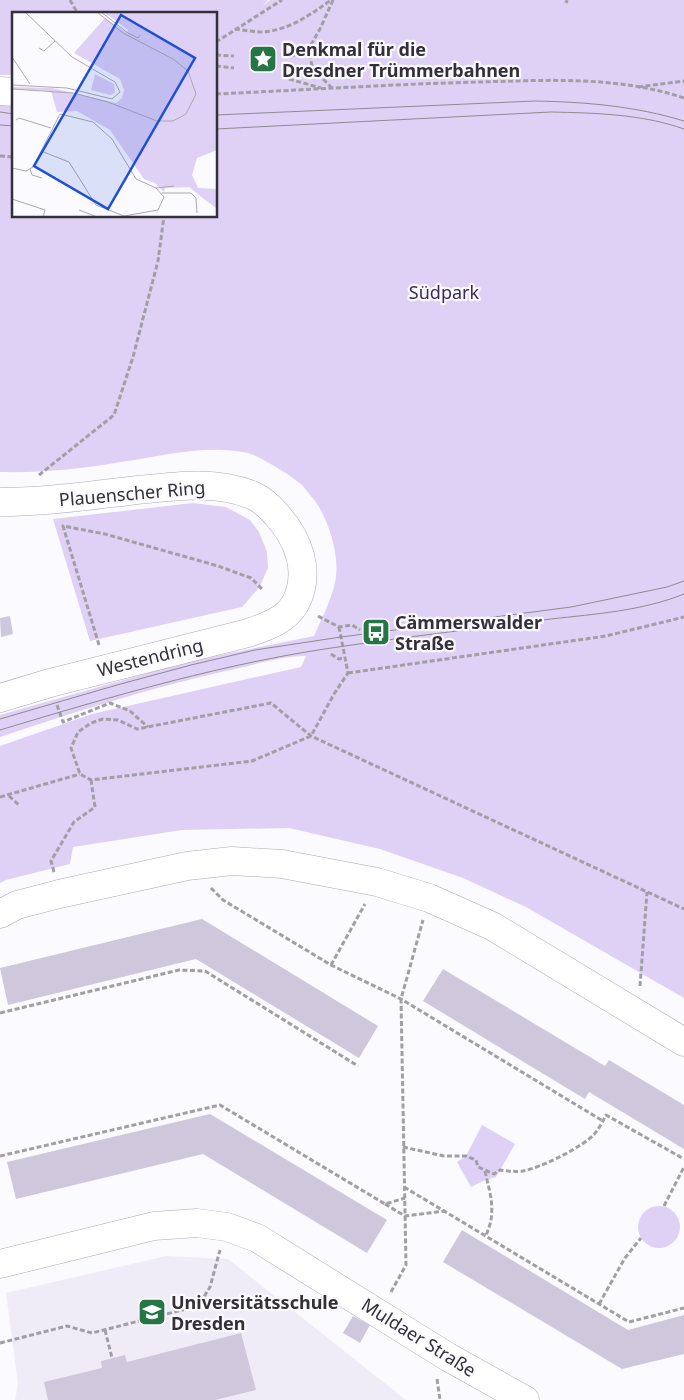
<svg xmlns="http://www.w3.org/2000/svg" width="684" height="1400" viewBox="0 0 684 1400" font-family="'Noto Sans',sans-serif">
	<style>
		.built { fill: #f0ecf7 }
		.green { fill: #dfd0f6 }
		.building { fill: #cfc7dc }
		.lines { fill: none; stroke-linecap: round; stroke-linejoin: round }
		.minor-casing { stroke: #aea6bb; stroke-width: 29 }
		.path { stroke: #a19fa5; stroke-width: 3; stroke-dasharray: 5 2.5; stroke-linecap: butt }
		.minor { stroke: #fff; stroke-width: 28 }
		.tram { stroke: #8d8b91; stroke-width: 1 }
		.labels { text-anchor: middle; dominant-baseline: central; stroke-width: 4.5; stroke-linejoin: round; paint-order: stroke }
		.poi-label { font-size: 18px; font-weight: bold; fill: #333038; stroke: #fbfafe; text-anchor: start }
		.park-label { font-size: 18px; fill: #3e285a; stroke: #fbfafe }
		.street-label { font-size: 18px; fill: #333038; stroke: #fbfafe }
		.inset-road { fill: none; stroke: #aba9af; stroke-width: 1 }
		.view { fill: #1d4ed8; fill-opacity: 0.15; stroke: #1d4ed8; stroke-width: 2.5 }
		.inset-edge { fill: none; stroke: #333038; stroke-width: 2.5 }
	</style>
	<rect width="100%" height="100%" fill="#fbfafe"/>
	<path class="built" d="M 166,1256 L 228,1259 L 406,1400 L 15,1400 L 18,1384 L 6,1293 Z"/>
	<g class="green">
		<path d="M 0,0 L 268,0 L 263,6 L 270,0 L 684,0 L 684,998 L 526,907 L 463,878 L 380,849 L 289,828 L 182,830 L 73,847 L 70,864 L 6,880 L 0,883 L 0,746 L 92,714 L 301,667 L 306,656 C 283,656 257,664 235,669 C 155,686 78,711 0,737 L 0,715 L 187,662 L 314,636 C 321,621 335,592 336,576 C 339,554 328,518 315,501 C 311,496 307,491 303,486 C 294,477 260,456 248,453 C 206,444 162,456 121,462 C 81,469 40,473 0,472 L 0,97 L 14,98 L 14,216 L 216,216 L 216,14 L 14,14 L 14,75 L 0,75 Z"/>
		<path d="M 193,503 L 226,507 L 250,520 L 259,532 L 267,552 L 268,568 L 259,588 L 242,607 L 90,641 L 53,519 Z"/>
		<path d="M 482,1125 L 515,1144 L 496,1177 L 483,1181 L 471,1187 L 457,1162 L 466,1156 Z"/>
		<circle cx="659" cy="1227" r="21"/>
	</g>
	<g class="building">
		<path d="M 10,616 L 13,634 L 1,637 L 0,618 Z"/>
		<path d="M 202,919 L 378,1026 L 359,1058 L 196,959 L 8,1005 L 0,968 Z"/>
		<path d="M 443,969 L 605,1066 L 609,1060 L 684,1105 L 684,1149 L 589,1092 L 585,1099 L 423,1001 Z"/>
		<path d="M 210,1114 L 387,1220 L 367,1253 L 203,1154 L 16,1199 L 7,1162 Z"/>
		<path d="M 462,1230 L 628,1330 L 684,1315 L 684,1354 L 622,1369 L 443,1262 Z"/>
		<path d="M 353,1316 L 370,1325 L 360,1343 L 343,1333 Z"/>
		<path d="M 241,1333 L 256,1390 L 215,1400 L 48,1400 L 44,1382 L 102,1368 L 101,1361 L 125,1355 L 127,1362 Z"/>
	</g>
	<g class="lines">
		<defs>
			<g id="minor">
				<path d="M 0,91 L 14,92"/>
				<path d="M 0,502 C 43,502 86,496 129,491 C 170,487 212,479 252,495 C 261,499 270,507 276,514 C 298,538 312,572 295,604 C 285,621 265,627 248,633 L 50,683 L 0,698"/>
				<path d="M 0,914 L 17,905 L 59,894 L 187,866 L 232,861 L 282,864 L 377,882 L 429,898 L 492,926 L 684,1042"/>
				<path d="M 0,1264 L 154,1226 L 197,1223 L 227,1227 L 257,1238 L 448,1357 L 525,1400"/>
			</g>
		</defs>
		<use href="#minor" class="minor-casing"/>
		<g class="path">
			<path d="M 70,0 L 78,14"/>
			<path d="M 566,3 L 567,0"/>
			<path d="M 235,29 C 244,30 254,32 263,32 C 289,30 310,15 331,0"/>
			<path d="M 216,42 L 282,0"/>
			<path d="M 216,55 L 234,56"/>
			<path d="M 290,56 L 304,53 L 308,51"/>
			<path d="M 216,66 L 234,68"/>
			<path d="M 289,79 L 321,88"/>
			<path d="M 638,87 L 684,81"/>
			<path d="M 332,88 L 313,69 L 308,50 L 320,29 L 333,0"/>
			<path d="M 216,94 C 305,90 393,84 481,82 C 548,80 619,76 684,98"/>
			<path d="M 0,156 L 14,157"/>
			<path d="M 39,475 L 114,415 L 133,357 L 158,261 L 164,216"/>
			<path d="M 318,616 L 339,627 L 352,625 L 360,630"/>
			<path d="M 339,627 L 348,673 L 334,694 L 311,736 L 252,761 L 91,780 L 80,774 L 71,748 L 78,732 L 91,723 L 103,719 L 118,720 L 137,729 L 271,703 L 311,736 L 684,909"/>
			<path d="M 99,645 L 63,526 L 105,534 L 218,566 L 251,578 L 262,589"/>
			<path d="M 331,654 L 339,659 L 344,658"/>
			<path d="M 348,673 L 606,636 L 684,617"/>
			<path d="M 57,705 L 63,722 L 110,703 L 130,711 L 148,727"/>
			<path d="M 9,796 L 19,805"/>
			<path d="M 0,797 L 80,774"/>
			<path d="M 54,872 L 51,861 L 74,822 L 95,807 L 91,780"/>
			<path d="M 211,888 L 223,900 L 331,965 L 401,999 L 603,1121"/>
			<path d="M 331,965 L 365,904"/>
			<path d="M 640,986 L 647,892"/>
			<path d="M 0,1013 L 179,970 L 205,971 L 358,1066"/>
			<path d="M 403,1147 L 444,1156 L 466,1156 L 476,1160 L 478,1167 L 494,1174 L 500,1170 C 508,1171 515,1172 523,1171 C 540,1168 586,1146 596,1132 C 600,1127 603,1121 606,1115 L 684,1159"/>
			<path d="M 0,1156 L 220,1105 L 385,1204 L 405,1198"/>
			<path d="M 485,1171 C 490,1194 497,1212 486,1235"/>
			<path d="M 404,1187 L 629,1322 L 684,1308"/>
			<path d="M 385,1204 L 405,1216 L 445,1211"/>
			<path d="M 664,1206 L 684,1167"/>
			<path d="M 391,1292 L 406,1265 L 401,999 L 423,920"/>
			<path d="M 599,1304 L 625,1258 L 641,1238"/>
			<path d="M 105,1330 L 112,1358"/>
			<path d="M 0,1343 L 67,1326 L 92,1333 L 202,1305 L 205,1295 L 210,1287 L 220,1250"/>
			<path d="M 437,1379 L 440,1400"/>
		</g>
		<use href="#minor" class="minor"/>
		<g class="tram">
			<path d="M 0,112 L 14,114"/>
			<path d="M 216,115 L 535,101 C 586,102 635,106 684,121"/>
			<path d="M 0,125 L 14,126"/>
			<path d="M 216,129 L 551,112 C 595,113 642,114 684,129"/>
			<path d="M 0,719 L 117,685 L 191,665 L 255,650 L 341,637 L 571,607 L 667,587 L 684,581"/>
			<path d="M 0,730 C 113,696 228,662 345,646 C 413,636 482,628 551,619 C 595,614 642,611 684,594"/>
		</g>
	</g>
	<defs>
		<symbol id="sight-square" viewBox="-11 -11 22 22"><rect x="-9" y="-9" width="18" height="18" rx="4" fill="#267544" stroke="#fbfafe"/><path d="M0-6L1.8-2.2L6-1.7L2.9 1.2L3.7 5.4L0 3.3L-3.7 5.4L-2.9 1.2L-6-1.7L-1.8-2.2Z" fill="#fff"/></symbol>
		<symbol id="bus-square" viewBox="-11 -11 22 22"><rect x="-9" y="-9" width="18" height="18" rx="4" fill="#267544" stroke="#fbfafe"/><path d="M-5-6H5V4H4V6H2V4H-2V6H-4V4H-5ZM-3.5-4V0h7V-4ZM-3.5 1.2v1.5H-2V1.2ZM2 1.2v1.5H3.5V1.2Z" fill="#fff"/></symbol>
		<symbol id="school-square" viewBox="-11 -11 22 22"><rect x="-9" y="-9" width="18" height="18" rx="4" fill="#267544" stroke="#fbfafe"/><path d="M0-5L7-2L0 1L-7-2ZM-4 1L0 2.5L4 1V4Q0 6-4 4Z" fill="#fff"/></symbol>
	</defs>
	<g fill-rule="evenodd">
		<use href="#sight-square" x="247" y="43" width="32" height="32"/>
		<use href="#bus-square" x="360" y="616" width="32" height="32"/>
		<use href="#school-square" x="136" y="1296" width="32" height="32"/>
	</g>
	<g class="labels">
		<g class="poi-label">
			<text x="282" y="49">Denkmal für die<tspan x="282" dy="21">Dresdner Trümmerbahnen</tspan></text>
			<text x="395" y="622">Cämmerswalder<tspan x="395" dy="21">Straße</tspan></text>
			<text x="171" y="1302">Universitätsschule<tspan x="171" dy="21">Dresden</tspan></text>
		</g>
		<g class="park-label">
			<text x="444" y="292">Südpark</text>
		</g>
		<g class="street-label">
			<text transform="translate(132 493) rotate(-5)">Plauenscher Ring</text>
			<text transform="translate(150 657) rotate(-14)">Westendring</text>
			<text transform="translate(419 1337) rotate(32)">Muldaer Straße</text>
		</g>
	</g>
	<g transform="translate(12 12)">
		<rect width="205" height="205" fill="#fbfafe"/>
		<path d="M 92,0 L 205,0 L 205,138 L 185,146 L 180,163 L 186,176 L 205,177 L 205,197 L 177,175 L 153,176 L 152,180 L 143,171 L 132,167 L 98,118 L 65,99 L 45,100 L 39,79 L 0,77 L 0,75 L 40,76 L 104,91 L 110,86 L 112,78 L 108,67 L 62,41 L 93,6 L 115,21 L 116,18 ZM 83,62 L 102,72 L 103,81 L 98,83 L 79,78 Z" fill="#dfd0f6"/>
		<path class="inset-road" d="M 89,0 L 116,21 L 126,26 L 128,23M 27,36 L 32,39 L 43,29M 0,45 L 18,72M 0,73 L 55,76 L 100,87 L 108,80 L 103,70 L 60,45 L 13,0M 0,77 L 61,81 L 96,90 L 145,109 L 161,109 L 174,102 L 184,82 L 176,59 L 161,47 L 111,21 L 85,0M 4,108 L 7,106 L 39,116M 29,139 L 57,150 L 84,193 L 112,204M 0,156 L 14,159 L 21,155 L 48,102 L 81,110 L 100,127 L 124,167 L 144,176 L 152,185 L 146,198 L 112,204M 18,157 L 20,163 L 30,166M 144,176 L 162,174M 150,181 L 179,181 L 184,186 L 185,201M 0,187 L 33,198 L 31,205M 67,198 L 85,205"/>
		<path class="view" d="M 109,3 L 183,46 L 96,197 L 22,154 Z"/>
		<rect width="205" height="205" class="inset-edge"/>
	</g>
</svg>
